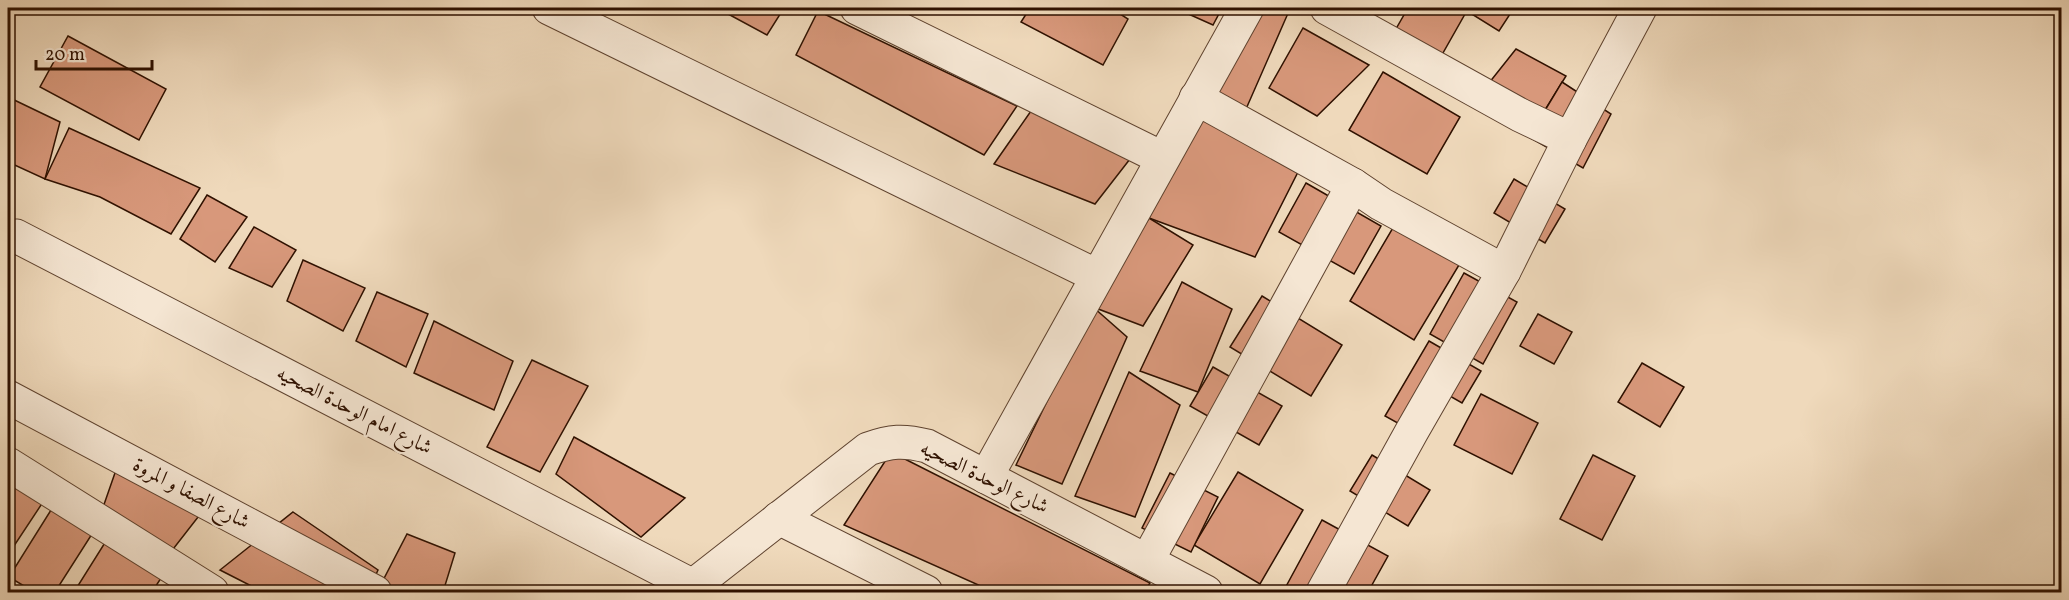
<svg xmlns="http://www.w3.org/2000/svg" width="2069" height="600" viewBox="0 0 2069 600" font-family="Vollkorn,Amiri,serif">
	<style>
		.building { fill: #d8987b; stroke: #2f1100; stroke-width: 1.5 }
		.lines { fill: none; stroke-linecap: round; stroke-linejoin: round }
		.minor-casing { stroke: #5f432f; stroke-width: 35 }
		.minor { stroke: #f5e6d3; stroke-width: 33 }
		.labels { text-anchor: middle; dominant-baseline: central; stroke-width: 4.5; stroke-linejoin: round; paint-order: stroke }
		.street-label { font-size: 21px; fill: #2f1100; stroke: #f5e6d3 }
	</style>
	<rect width="100%" height="100%" fill="#efd9bb"/>
	<filter id="stains"><feTurbulence type="fractalNoise" baseFrequency=".00333" numOctaves="4"/><feColorMatrix values="0 0 0 0 .2 0 0 0 0 .09 0 0 0 0 .02 0 0 0 .5 -.17"/></filter>
	<radialGradient id="worn" r=".72"><stop offset=".6" stop-color="#630" stop-opacity="0"/><stop offset="1" stop-color="#630" stop-opacity=".3"/></radialGradient>
	<g class="building">
		<path d="M 717,8 L 784,8 L 767,35 Z"/>
		<path d="M 1030,8 L 1111,8 L 1128,19 L 1103,65 L 1021,22 Z"/>
		<path d="M 1175,8 L 1222,8 L 1213,25 Z"/>
		<path d="M 1259,8 L 1286,8 L 1289,11 L 1246,109 L 1203,86 Z"/>
		<path d="M 1408,8 L 1454,8 L 1465,14 L 1435,67 L 1389,41 Z"/>
		<path d="M 1462,8 L 1514,8 L 1499,31 Z"/>
		<path d="M 818,11 L 1017,106 L 984,155 L 796,55 Z"/>
		<path d="M 1303,28 L 1369,65 L 1317,116 L 1269,88 Z"/>
		<path d="M 68,36 L 166,89 L 139,140 L 40,87 Z"/>
		<path d="M 1516,49 L 1566,76 L 1537,123 L 1481,93 Z"/>
		<path d="M 1383,72 L 1460,117 L 1427,174 L 1349,130 Z"/>
		<path d="M 1562,82 L 1611,114 L 1583,168 L 1529,137 Z"/>
		<path d="M 8,97 L 60,122 L 45,179 L 8,162 Z"/>
		<path d="M 1031,111 L 1130,159 L 1095,204 L 994,164 Z"/>
		<path d="M 1200,114 L 1298,172 L 1255,257 L 1149,218 Z"/>
		<path d="M 69,128 L 200,188 L 171,234 L 100,197 L 45,179 Z"/>
		<path d="M 1514,179 L 1565,209 L 1545,243 L 1494,213 Z"/>
		<path d="M 1306,183 L 1381,226 L 1354,274 L 1279,232 Z"/>
		<path d="M 207,195 L 247,217 L 215,262 L 180,239 Z"/>
		<path d="M 1149,218 L 1193,245 L 1143,326 L 1093,307 Z"/>
		<path d="M 1394,226 L 1459,265 L 1414,340 L 1350,301 Z"/>
		<path d="M 254,227 L 296,250 L 272,287 L 229,268 Z"/>
		<path d="M 303,260 L 365,288 L 343,331 L 287,301 Z"/>
		<path d="M 1464,273 L 1517,302 L 1483,364 L 1430,334 Z"/>
		<path d="M 1182,282 L 1232,309 L 1198,392 L 1140,371 Z"/>
		<path d="M 377,292 L 428,314 L 406,367 L 356,341 Z"/>
		<path d="M 1262,296 L 1342,345 L 1311,396 L 1230,347 Z"/>
		<path d="M 1093,307 L 1127,337 L 1062,484 L 1016,465 Z"/>
		<path d="M 1538,314 L 1572,332 L 1554,364 L 1520,346 Z"/>
		<path d="M 434,321 L 513,361 L 494,410 L 414,373 Z"/>
		<path d="M 1429,341 L 1481,371 L 1462,403 L 1436,388 L 1412,431 L 1385,416 Z"/>
		<path d="M 532,360 L 588,386 L 540,472 L 487,447 Z"/>
		<path d="M 1642,363 L 1684,387 L 1660,427 L 1618,402 Z"/>
		<path d="M 1213,367 L 1282,406 L 1259,445 L 1190,406 Z"/>
		<path d="M 1129,372 L 1180,405 L 1135,517 L 1075,496 Z"/>
		<path d="M 1481,394 L 1538,423 L 1512,474 L 1454,445 Z"/>
		<path d="M 574,437 L 685,498 L 641,537 L 556,474 Z"/>
		<path d="M 891,452 L 1150,583 L 1144,592 L 994,592 L 844,525 Z"/>
		<path d="M 1372,455 L 1430,490 L 1408,526 L 1350,491 Z"/>
		<path d="M 1593,455 L 1635,476 L 1602,540 L 1560,519 Z"/>
		<path d="M 116,470 L 209,503 L 170,553 L 100,516 Z"/>
		<path d="M 1238,472 L 1303,510 L 1260,584 L 1194,545 Z"/>
		<path d="M 1170,473 L 1218,497 L 1191,552 L 1142,528 Z"/>
		<path d="M 8,474 L 45,499 L 8,555 Z"/>
		<path d="M 51,510 L 92,534 L 55,592 L 34,592 L 9,577 Z"/>
		<path d="M 293,512 L 378,570 L 368,592 L 263,592 L 220,570 Z"/>
		<path d="M 1322,520 L 1388,556 L 1368,592 L 1283,592 Z"/>
		<path d="M 407,534 L 455,553 L 443,592 L 377,592 Z"/>
		<path d="M 106,541 L 163,575 L 152,592 L 74,592 Z"/>
		<path d="M 174,580 L 194,592 L 166,592 Z"/>
	</g>
	<g class="lines">
		<defs>
			<g id="minor">
				<path d="M 549,8 L 1097,276"/>
				<path d="M 857,8 L 1162,158"/>
				<path d="M 1327,8 L 1520,115 L 1570,139"/>
				<path d="M 1196,98 L 1353,185 L 1381,204 L 1504,271"/>
				<path d="M 16,236 L 693,586"/>
				<path d="M 8,397 L 375,592"/>
				<path d="M 8,464 L 212,592"/>
				<path d="M 986,477 L 1247,8"/>
				<path d="M 779,518 L 926,592"/>
				<path d="M 1147,561 L 1353,185"/>
				<path d="M 685,592 L 868,449 C 891,441 903,440 927,446 L 1206,592"/>
				<path d="M 1323,592 L 1412,431 L 1504,271 L 1570,139 L 1640,8"/>
			</g>
		</defs>
		<use href="#minor" class="minor-casing"/>
		<use href="#minor" class="minor"/>
	</g>
	<g class="labels">
		<g class="street-label">
			<text transform="translate(354 411) rotate(27)">شارع امام الوحدة الصحيه</text>
			<text transform="translate(984 478) rotate(26)">شارع الوحدة الصحيه</text>
			<text transform="translate(191 494) rotate(28)">شارع الصفا و المروة</text>
		</g>
	</g>
	<rect width="2069" height="600" fill="none" stroke="#efd9bb" stroke-width="30"/>
	<rect x="9" y="9" width="2051" height="582" fill="none" stroke="#2f1100" stroke-width="3"/>
	<rect x="15" y="15" width="2039" height="570" fill="none" stroke="#2f1100" stroke-width="1.5"/>
	<path d="M36 60v9h116v-9" fill="none" stroke="#2f1100" stroke-width="3"/>
	<text x="45" y="60" font-size="18" fill="#2f1100" stroke="#f5e6d3" stroke-width="4.5" paint-order="stroke">20 m</text>
	<rect width="100%" height="100%" filter="url(#stains)"/>
	<rect width="100%" height="100%" fill="url(#worn)"/>
</svg>
